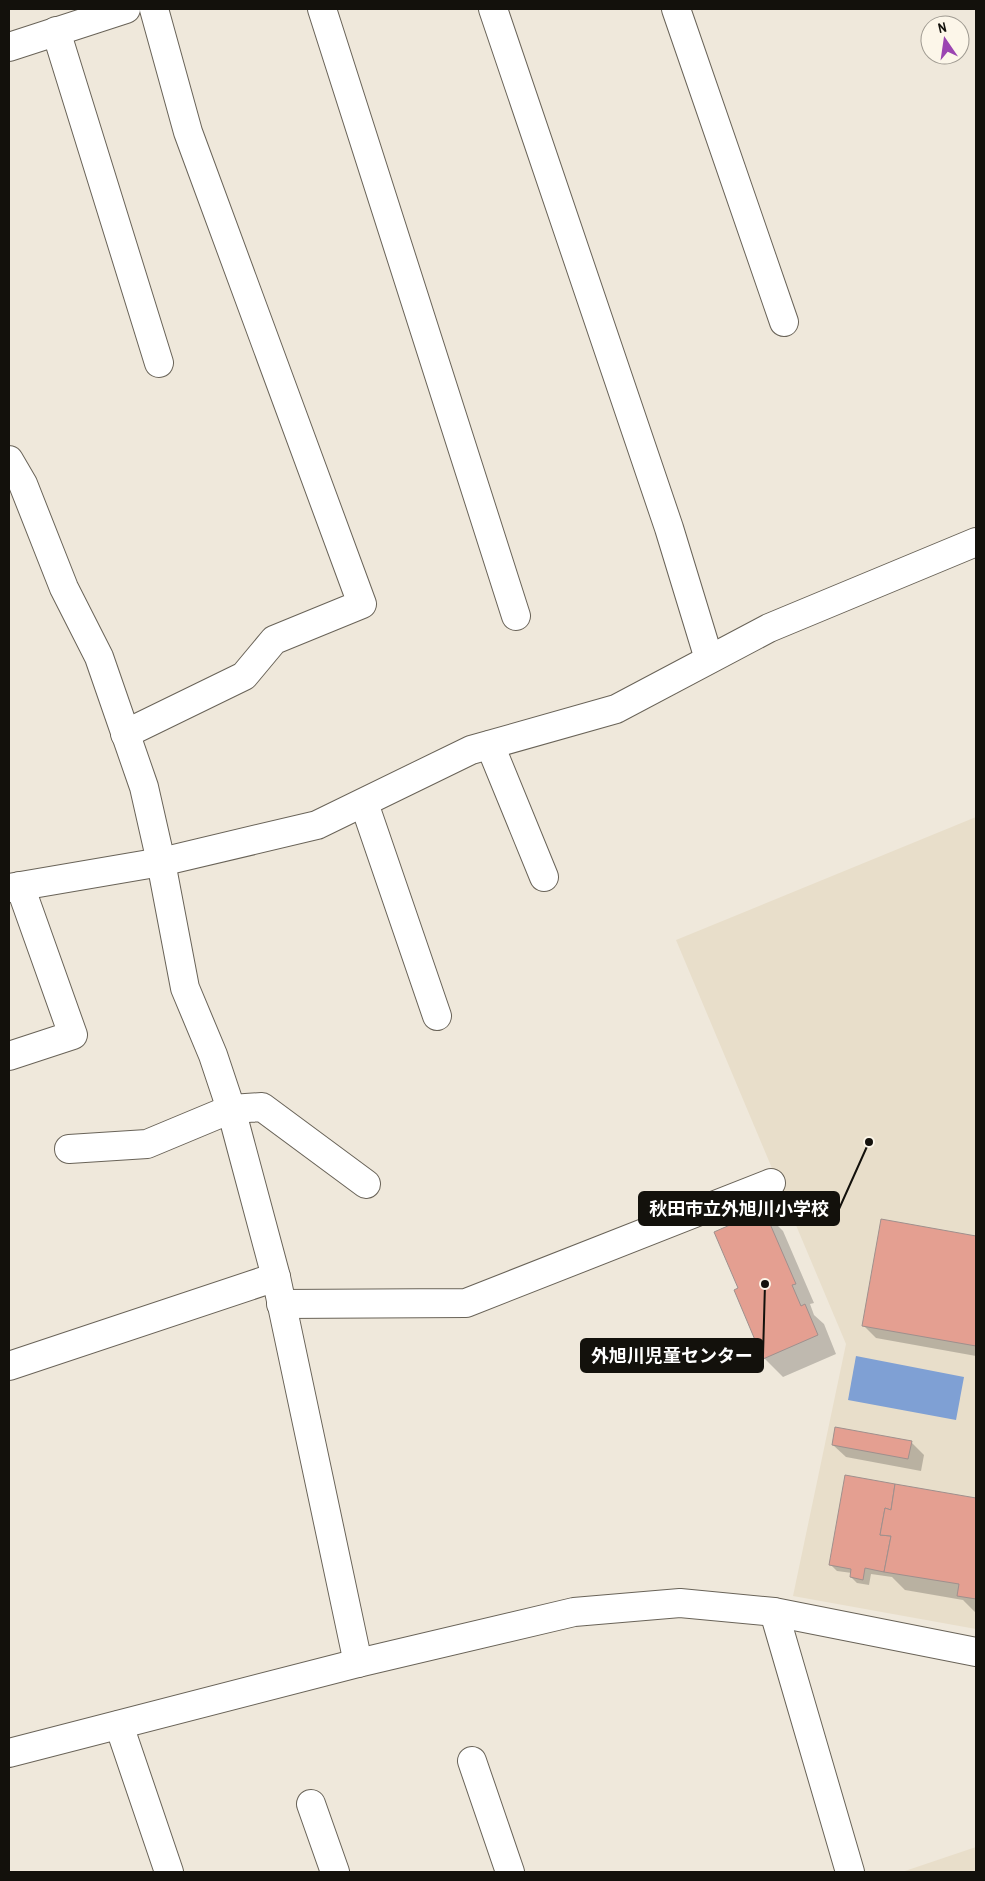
<svg xmlns="http://www.w3.org/2000/svg" width="985" height="1881" viewBox="0 0 985 1881" font-family="'Archivo Narrow','Noto Sans JP',sans-serif">
	<style>
		.built { fill: #e8deca }
		.water { fill: #7fa0d4 }
		.shadow { fill: #0003 }
		.building { fill: #e49f91; stroke: #9f908d }
		.lines { fill: none; stroke-linecap: round; stroke-linejoin: round }
		.minor-casing { stroke: #696358; stroke-width: 30 }
		.minor { stroke: #fff; stroke-width: 28 }
		.leader { fill: none; stroke: #13110c; stroke-width: 2 }
		.callout-dot { fill: #13110c; stroke: #fcf6e9; stroke-width: 2 }
		.callout { fill: #13110c; stroke: #13110c; stroke-width: 2 }
		.callout-label { font-size: 18px; text-anchor: middle; font-weight: bold; fill: #fff }
	</style>
	<rect width="100%" height="100%" fill="#efe8db"/>
	<g class="built">
		<path d="M 976,817 L 976,1629 L 793,1596 L 846,1344 L 676,940 Z"/>
		<path d="M 976,1847 L 976,1872 L 902,1872 Z"/>
	</g>
	<path class="water" d="M 856,1356 L 964,1377 L 956,1420 L 848,1400 Z"/>
	<g class="shadow">
		<path d="M 764,1212 L 783,1231 L 814,1303 L 810,1304 L 814,1315 L 824,1324 L 836,1354 L 783,1377 L 764,1358 L 739,1289 Z"/>
		<path d="M 882,1220 L 976,1237 L 976,1356 L 876,1338 L 863,1325 Z"/>
		<path d="M 911,1442 L 924,1455 L 921,1471 L 846,1457 L 833,1445 Z"/>
		<path d="M 846,1477 L 976,1500 L 976,1613 L 963,1600 L 905,1590 L 892,1577 L 871,1574 L 869,1585 L 857,1583 L 851,1577 L 852,1573 L 837,1571 L 830,1564 Z"/>
	</g>
	<g class="building">
		<path d="M 764,1210 L 796,1284 L 792,1285 L 801,1306 L 805,1304 L 818,1335 L 763,1359 L 734,1290 L 738,1288 L 714,1232 Z"/>
		<path d="M 881,1219 L 976,1236 L 976,1346 L 862,1326 Z"/>
		<path d="M 835,1427 L 912,1441 L 908,1459 L 832,1445 Z"/>
		<path d="M 845,1475 L 895,1484 L 891,1510 L 885,1508 L 880,1535 L 891,1536 L 884,1572 L 865,1568 L 863,1580 L 850,1577 L 851,1569 L 829,1565 Z"/>
		<path d="M 895,1484 L 976,1498 L 976,1599 L 957,1596 L 959,1584 L 884,1572 L 891,1536 L 880,1535 L 885,1508 L 891,1510 Z"/>
	</g>
	<g class="lines">
		<defs>
			<g id="minor">
				<path d="M 322,9 L 516,616"/>
				<path d="M 493,9 L 669,528 L 709,659"/>
				<path d="M 676,9 L 784,322"/>
				<path d="M 56,31 L 159,363"/>
				<path d="M 9,47 L 126,9"/>
				<path d="M 9,460 L 23,484 L 64,588 L 99,657 L 144,787 L 161,862 L 185,988 L 213,1055 L 231,1109 L 276,1277 L 358,1663"/>
				<path d="M 125,734 L 244,676 L 274,640 L 362,604 L 188,132 L 154,9"/>
				<path d="M 490,745 L 544,877"/>
				<path d="M 364,803 L 437,1016"/>
				<path d="M 9,888 L 161,862 L 317,825 L 471,750 L 616,709 L 769,628 L 976,542"/>
				<path d="M 9,1056 L 73,1035 L 20,886"/>
				<path d="M 69,1149 L 147,1144 L 231,1109 L 262,1107 L 366,1184"/>
				<path d="M 281,1304 L 466,1303 L 771,1183"/>
				<path d="M 9,1366 L 276,1277"/>
				<path d="M 774,1612 L 850,1872"/>
				<path d="M 119,1725 L 169,1872"/>
				<path d="M 9,1753 L 358,1663 L 574,1612 L 680,1603 L 774,1612 L 976,1652"/>
				<path d="M 472,1761 L 510,1872"/>
				<path d="M 311,1804 L 335,1872"/>
			</g>
		</defs>
		<use href="#minor" class="minor-casing"/>
		<use href="#minor" class="minor"/>
	</g>
	<path class="leader" d="M869 1142L839 1209M765 1284L763 1355"/>
	<g class="callout-dot">
		<circle cx="869" cy="1142" r="5"/>
		<circle cx="765" cy="1284" r="5"/>
	</g>
	<g class="callout">
		<rect x="639" y="1192" width="200" height="33" rx="5"/>
		<rect x="581" y="1339" width="182" height="33" rx="5"/>
	</g>
	<g class="callout-label">
		<text x="739" y="1215">秋田市立外旭川小学校</text>
		<text x="672" y="1362">外旭川児童センター</text>
	</g>
	<rect width="985" height="1881" fill="none" stroke="#13110c" stroke-width="20"/>
	<g transform="translate(945 40) rotate(347)"><circle r="24" fill="#fcf6e9" stroke="#9f9a91"/>
	<path d="M0-4L9 19L0 12L-9 19Z" fill="#9b44b1"/>
	<text y="-8" font-size="14" font-weight="bold" text-anchor="middle" fill="#13110c">N</text>
	</g>
</svg>
